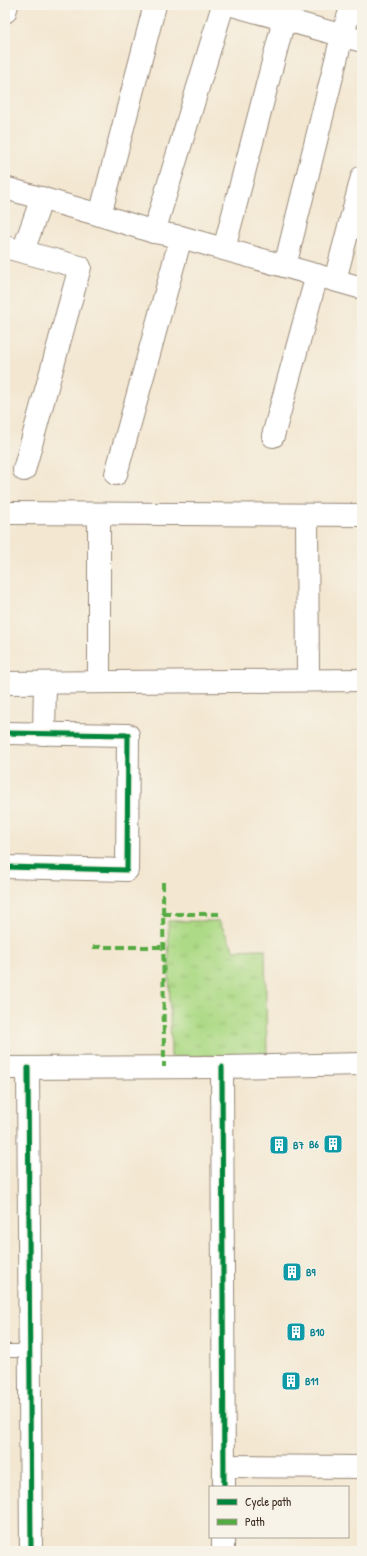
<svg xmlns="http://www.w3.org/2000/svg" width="367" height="1556" viewBox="0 0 367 1556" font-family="'Patrick Hand',sans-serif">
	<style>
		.grass { fill: url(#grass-tufts); stroke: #748252 }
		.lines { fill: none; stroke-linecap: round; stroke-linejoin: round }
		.lane-casing { stroke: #978878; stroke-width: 14 }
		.street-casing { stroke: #978878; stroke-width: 24 }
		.lane { stroke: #fff; stroke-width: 12 }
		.street { stroke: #fff; stroke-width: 22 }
		.quiet { stroke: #55ab43; stroke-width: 4; stroke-dasharray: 8 4; stroke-linecap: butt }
		.cycleway-casing { stroke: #f7f3e8; stroke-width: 8 }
		.cycleway { stroke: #00873e; stroke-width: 5 }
		.labels { text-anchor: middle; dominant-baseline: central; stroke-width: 3; stroke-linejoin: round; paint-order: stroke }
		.culture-label { font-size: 11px; font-weight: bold; fill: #0d838f; stroke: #f7f3e8; text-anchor: start }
	</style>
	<defs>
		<pattern id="grass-tufts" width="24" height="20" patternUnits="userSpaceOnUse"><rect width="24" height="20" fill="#adda86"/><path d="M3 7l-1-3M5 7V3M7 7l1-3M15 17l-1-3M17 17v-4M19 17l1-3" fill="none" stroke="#96bb73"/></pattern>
	</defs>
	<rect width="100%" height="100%" fill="#f7f3e8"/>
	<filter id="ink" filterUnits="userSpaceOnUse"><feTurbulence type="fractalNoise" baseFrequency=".025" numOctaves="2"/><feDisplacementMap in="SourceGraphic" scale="8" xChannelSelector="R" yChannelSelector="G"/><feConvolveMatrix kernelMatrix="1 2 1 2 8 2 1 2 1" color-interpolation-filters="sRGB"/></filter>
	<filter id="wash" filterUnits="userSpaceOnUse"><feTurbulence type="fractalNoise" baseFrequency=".012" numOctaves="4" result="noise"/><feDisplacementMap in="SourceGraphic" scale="16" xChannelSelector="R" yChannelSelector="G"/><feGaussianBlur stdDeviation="0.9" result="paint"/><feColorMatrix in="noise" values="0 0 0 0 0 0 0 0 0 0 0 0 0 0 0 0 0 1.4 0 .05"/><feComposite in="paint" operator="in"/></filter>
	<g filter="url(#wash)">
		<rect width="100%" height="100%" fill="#f3e7d1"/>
		<path class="grass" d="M 168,921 L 219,921 L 234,950 L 265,949 L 267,1054 L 171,1057 Z"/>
	</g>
	<g filter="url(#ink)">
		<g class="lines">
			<defs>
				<path id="lane" d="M 5,1351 L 30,1351"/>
				<g id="street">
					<path d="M 232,5 L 362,41"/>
					<path d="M 5,12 L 7,5"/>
					<path d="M 5,188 L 100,215 L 154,232 L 181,237 L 362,288"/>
					<path d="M 100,215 L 155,5"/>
					<path d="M 154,232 L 223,5"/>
					<path d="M 5,247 L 80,267 L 24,470"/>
					<path d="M 224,249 L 284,20"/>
					<path d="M 23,251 L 42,198"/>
					<path d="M 285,266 L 342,36 L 352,5"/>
					<path d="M 335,280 L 362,177"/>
					<path d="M 273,436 L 317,275"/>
					<path d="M 116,474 L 181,237"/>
					<path d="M 5,513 L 362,515"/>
					<path d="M 307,515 L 308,680"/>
					<path d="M 99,682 L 99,514"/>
					<path d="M 5,683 L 362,680"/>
					<path d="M 5,733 L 128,735 L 127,870 L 5,867"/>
					<path d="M 44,734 L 45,683"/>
					<path d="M 222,1067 L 224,1487"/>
					<path d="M 5,1068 L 222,1067 L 362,1064"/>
					<path d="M 28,1068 L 31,1551"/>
					<path d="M 224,1466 L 362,1467"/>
					<path d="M 223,1551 L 223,1537"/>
				</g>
			</defs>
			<use href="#lane" class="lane-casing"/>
			<use href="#street" class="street-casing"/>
			<use href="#lane" class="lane"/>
			<use href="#street" class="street"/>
			<g class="quiet">
				<path d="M 163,882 L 164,1067"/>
				<path d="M 163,914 L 222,914"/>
				<path d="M 93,947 L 164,947"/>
			</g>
			<defs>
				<g id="cycleway">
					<path d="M 5,733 L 128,735 L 127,870 L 5,867"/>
					<path d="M 222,1067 L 224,1487"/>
					<path d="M 28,1068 L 31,1551"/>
				</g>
			</defs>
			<use href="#cycleway" class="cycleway-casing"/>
			<use href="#cycleway" class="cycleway"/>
		</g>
	</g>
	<defs>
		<symbol id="building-square" viewBox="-11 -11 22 22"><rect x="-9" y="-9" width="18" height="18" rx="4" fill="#0f9aa8" stroke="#f7f3e8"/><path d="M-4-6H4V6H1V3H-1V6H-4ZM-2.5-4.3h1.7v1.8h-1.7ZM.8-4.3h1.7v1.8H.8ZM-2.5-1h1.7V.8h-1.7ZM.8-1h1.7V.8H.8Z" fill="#fff"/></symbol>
	</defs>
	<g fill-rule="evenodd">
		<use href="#building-square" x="322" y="1133" width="22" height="22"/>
		<use href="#building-square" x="268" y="1134" width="22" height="22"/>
		<use href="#building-square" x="281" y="1261" width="22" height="22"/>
		<use href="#building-square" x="285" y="1321" width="22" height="22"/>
		<use href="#building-square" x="280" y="1370" width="22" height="22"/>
	</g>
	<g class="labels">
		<g class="culture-label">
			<text x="319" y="1144" text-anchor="end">B6</text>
			<text x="293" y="1145">B7</text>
			<text x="306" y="1272">B9</text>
			<text x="310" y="1332">B10</text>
			<text x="305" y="1381">B11</text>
		</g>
	</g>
	<rect width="367" height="1556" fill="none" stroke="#f7f3e8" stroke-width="20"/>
	<rect x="209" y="1486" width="140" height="52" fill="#f7f3e8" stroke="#aca397"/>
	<rect x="217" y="1499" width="20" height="6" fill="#00873e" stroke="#aca397"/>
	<text x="245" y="1506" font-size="12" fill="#3b2a1e">Cycle path</text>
	<rect x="217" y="1519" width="20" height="6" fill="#55ab43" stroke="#aca397"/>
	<text x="245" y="1526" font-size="12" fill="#3b2a1e">Path</text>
</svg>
